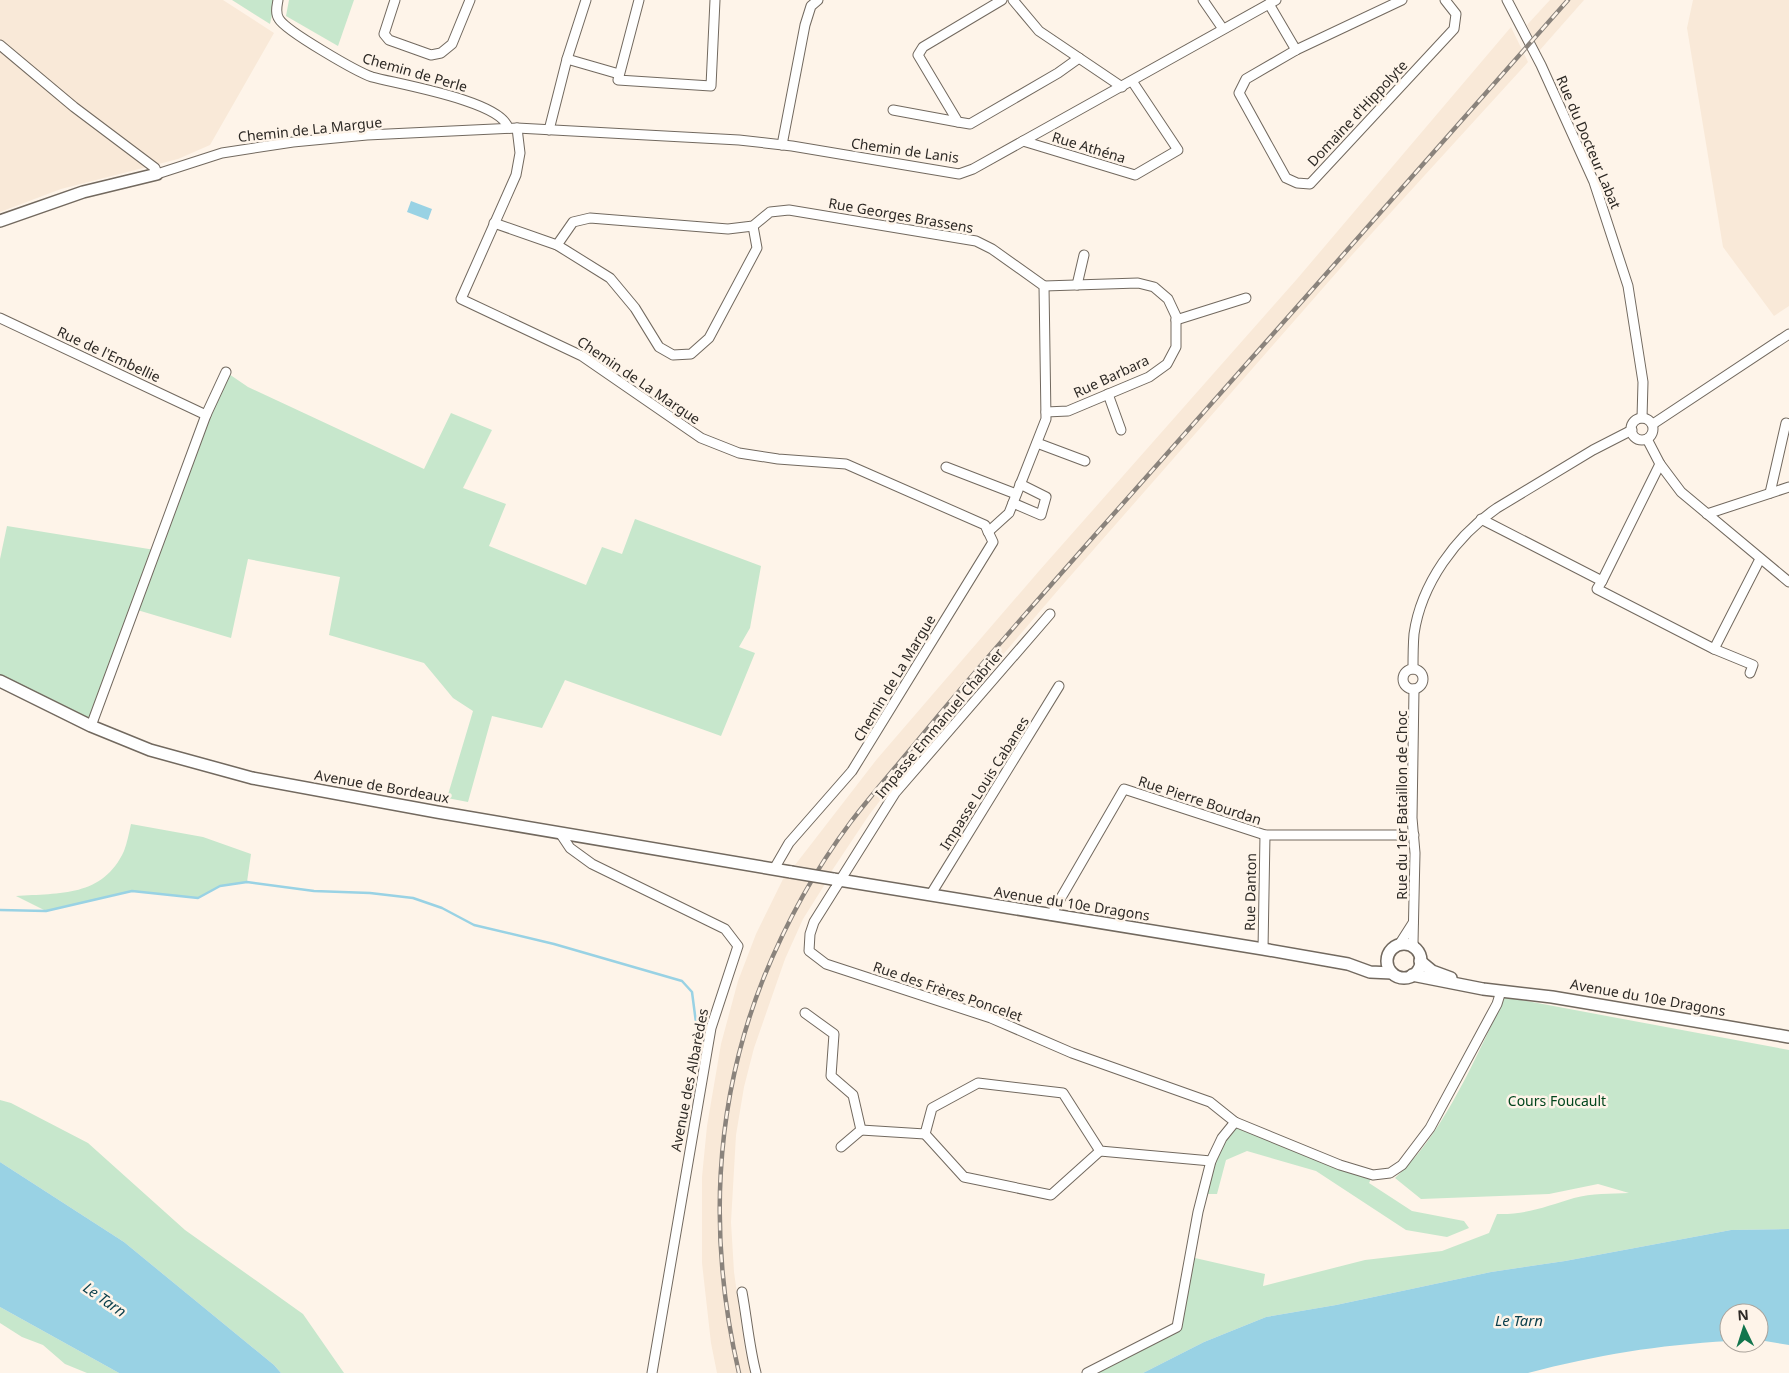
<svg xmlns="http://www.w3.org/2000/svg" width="1789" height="1373" viewBox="0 0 1789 1373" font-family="'Noto Sans',sans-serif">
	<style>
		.built { fill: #f9e9d8 }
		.green { fill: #c7e7cc }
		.water { fill: #99d2e4 }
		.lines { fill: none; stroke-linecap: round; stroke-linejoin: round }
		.stream { stroke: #99d2e4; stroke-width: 2.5 }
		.minor-casing { stroke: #72695f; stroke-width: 11 }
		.major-casing { stroke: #72695f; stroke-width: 14 }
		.minor { stroke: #fff; stroke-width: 9 }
		.major { stroke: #fff; stroke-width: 11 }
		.rail-casing { stroke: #8a837c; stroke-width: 4.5 }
		.rail { stroke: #fef4e9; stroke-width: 2.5; stroke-dasharray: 8; stroke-linecap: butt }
		.major-bridge-casing { stroke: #72695f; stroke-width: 14; stroke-linecap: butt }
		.major-bridge { stroke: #fff; stroke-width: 11 }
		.labels { text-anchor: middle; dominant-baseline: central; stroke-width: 5; stroke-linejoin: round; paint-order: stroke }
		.street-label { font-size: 14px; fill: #2d2925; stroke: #fef4e9 }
		.park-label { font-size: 14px; fill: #02461d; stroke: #fef4e9 }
		.water-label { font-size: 15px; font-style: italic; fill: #0a3f4c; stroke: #fef4e9 }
	</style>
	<rect width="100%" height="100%" fill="#fef4e9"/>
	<g class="built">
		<path d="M 0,0 L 223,0 L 274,33 L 210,145 L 178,159 L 61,189 L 0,212 Z"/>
		<path d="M 1550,0 L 1584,0 L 1539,51 L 1527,25 Z"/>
		<path d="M 1693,0 L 1789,0 L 1789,306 L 1774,316 L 1723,247 L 1687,28 Z"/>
		<path d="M 1511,27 L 1528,62 L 1352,255 L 1059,589 L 899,776 L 869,815 L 831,872 L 795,865 L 877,759 L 1039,571 L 1297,279 Z"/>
		<path d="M 784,877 L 825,884 L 803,919 L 785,959 L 754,1048 L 744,1087 L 736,1135 L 731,1222 L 734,1272 L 745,1351 L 751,1373 L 717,1373 L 711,1343 L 702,1263 L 702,1177 L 707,1126 L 721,1044 L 738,981 L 756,934 Z"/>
	</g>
	<g class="green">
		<path d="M 232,0 L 275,0 L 270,24 Z"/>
		<path d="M 289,0 L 354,0 L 338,46 L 286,16 Z"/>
		<path d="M 226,372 L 248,387 L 424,469 L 451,413 L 492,430 L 463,488 L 506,504 L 489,546 L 586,585 L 602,547 L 622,554 L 635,519 L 761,566 L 750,628 L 739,647 L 755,653 L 721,736 L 565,680 L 542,728 L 492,716 L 468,802 L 447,798 L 473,711 L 453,698 L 424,663 L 329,635 L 340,577 L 248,559 L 231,638 L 134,609 L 91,726 L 0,681 L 0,559 L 7,526 L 155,550 Z"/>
		<path d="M 131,824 L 203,837 L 251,854 L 247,882 L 221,886 L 198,898 L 132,891 L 46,911 L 16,896 C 60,893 103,897 124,851 C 127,843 129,833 131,824 Z"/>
		<path d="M 1505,997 L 1789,1050 L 1789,1229 L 1731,1230 L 1565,1261 L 1491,1272 L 1336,1305 L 1266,1317 L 1204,1342 L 1143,1373 L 1087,1373 L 1172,1330 L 1190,1260 L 1195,1258 L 1265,1274 L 1263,1286 L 1365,1260 L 1442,1251 L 1489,1233 L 1497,1214 C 1525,1215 1548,1206 1574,1198 C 1592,1193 1611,1194 1629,1193 L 1598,1184 L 1549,1194 L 1421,1199 L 1395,1178 C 1444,1134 1476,1056 1505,997 Z"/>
		<path d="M 0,1100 L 11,1103 L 88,1143 L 185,1230 L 303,1314 L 344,1373 L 281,1373 L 274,1365 L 124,1242 L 0,1162 Z"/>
		<path d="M 1235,1122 L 1373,1175 L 1369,1183 L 1412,1211 L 1464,1221 L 1469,1228 L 1447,1237 L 1406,1230 L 1316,1171 L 1247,1151 L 1226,1160 L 1217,1194 L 1204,1194 L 1211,1161 Z"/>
		<path d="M 0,1307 L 119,1373 L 87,1373 L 65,1364 L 43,1345 L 22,1337 L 0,1323 Z"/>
	</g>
	<g class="water">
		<path d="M 411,201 L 432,209 L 428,220 L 407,212 Z"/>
		<path d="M 0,1162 L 124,1242 L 274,1365 L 281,1373 L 119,1373 L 0,1307 Z"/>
		<path d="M 1789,1229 L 1789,1345 L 1759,1340 L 1759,1313 L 1729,1313 L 1729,1341 C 1658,1345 1597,1355 1528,1373 L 1143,1373 L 1204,1342 L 1266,1317 L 1336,1305 L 1491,1272 L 1565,1261 L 1731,1230 Z"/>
	</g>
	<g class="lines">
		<path class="stream" d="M 0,910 L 46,911 L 132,891 L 198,898 L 220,886 L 247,882 L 314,891 L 370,893 L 413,898 L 442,908 L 474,925 L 554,944 L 682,981 L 692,992 L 698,1038"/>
		<defs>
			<g id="minor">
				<path d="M 278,0 C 277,6 275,13 279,19 C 286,31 357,72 372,77 C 397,84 502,101 508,128"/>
				<path d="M 395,0 L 384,34 L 389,40 L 431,55 L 441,53 L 452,44 L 470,0"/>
				<path d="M 639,0 L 618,80 L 711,86 L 715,0"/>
				<path d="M 1002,0 L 923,47 L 918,55 L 958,122 L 970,124 L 1058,73 L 1079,58"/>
				<path d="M 1013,0 L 1039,31 L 1122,87"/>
				<path d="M 1203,0 L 1223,29"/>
				<path d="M 1402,0 L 1296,50 L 1246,79 L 1239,93 L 1286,178 L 1297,183 L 1310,184 L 1454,29 L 1456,14 L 1445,0"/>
				<path d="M 1507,0 L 1541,65 L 1594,182 L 1628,286 L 1643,382 L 1642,418"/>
				<path d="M 1269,4 L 1296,50"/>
				<path d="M 0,45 L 74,107 L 155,168 L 157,174 L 222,153 L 293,142 L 367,135 L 517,128 L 739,140 L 792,146 L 959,174 L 973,169 L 1276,0"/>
				<path d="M 567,59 L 619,74"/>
				<path d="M 893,110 L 958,122"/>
				<path d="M 517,128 L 520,153 L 516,175 L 461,299 L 582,356 L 701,438 L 739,453 L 778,459 L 846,464 L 985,525 L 993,542 L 852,771 L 789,843 L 774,869"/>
				<path d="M 549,130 L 567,59 L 586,0"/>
				<path d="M 1023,141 L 1135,175 L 1178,150 L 1132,81"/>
				<path d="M 782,145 L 805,25 L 811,6 L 818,0"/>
				<path d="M 494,223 L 557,245 L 610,278 L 635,308 L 659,347 L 673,355 L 691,354 L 709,338 L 757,248 L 753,226"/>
				<path d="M 557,245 L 573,222 L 590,218 L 728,229 L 753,226 L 770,212 L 789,210 L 976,241 L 992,249 L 1044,286 L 1046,419 L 1009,513 L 988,532"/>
				<path d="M 1077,285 L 1084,255"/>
				<path d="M 1044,286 L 1138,283 L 1154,287 L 1168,299 L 1176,316 L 1176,347 L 1167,364 L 1149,377 L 1068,411 L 1046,412"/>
				<path d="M 0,318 L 206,415"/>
				<path d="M 1176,320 L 1246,298"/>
				<path d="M 1108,394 L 1121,430"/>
				<circle cx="1642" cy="429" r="11"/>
				<path d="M 1653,424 L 1789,334"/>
				<path d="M 1647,439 L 1660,464 L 1681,492 L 1789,582"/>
				<path d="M 1037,443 L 1085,461"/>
				<path d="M 946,467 L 1016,494"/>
				<path d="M 1770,493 L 1786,423 L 1789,424"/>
				<path d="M 1013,503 L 1041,515 L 1046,497 L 1020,484"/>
				<path d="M 1707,514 L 1789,487"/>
				<path d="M 1481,519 L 1602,581 L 1660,464"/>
				<path d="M 1602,581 L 1597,589 L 1714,649 L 1760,559"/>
				<path d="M 1050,614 L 895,793 L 814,922 L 810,934 L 809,951 L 826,964 L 991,1018 L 1072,1053 L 1210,1102 L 1235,1122 L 1340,1165 L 1373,1175 L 1390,1173 L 1402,1165 L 1430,1128 L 1497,1004 L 1501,991"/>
				<path d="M 1714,649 L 1753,665 L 1750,673"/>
				<circle cx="1413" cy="679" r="10"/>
				<path d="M 1413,669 C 1413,658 1413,646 1414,634 C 1421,584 1456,536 1497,508 L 1593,450 L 1632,430"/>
				<path d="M 1414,689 L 1412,818 L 1415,853 L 1413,943 L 1415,949"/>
				<path d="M 91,726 L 206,415 L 226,372"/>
				<path d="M 560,833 L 570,848 L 592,864 L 725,929 L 738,946 L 711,1028 L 652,1373"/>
				<path d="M 931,894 L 1059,686"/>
				<path d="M 1051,915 L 1124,789 L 1265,835 L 1414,835"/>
				<path d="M 1399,945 L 1413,923"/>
				<path d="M 1263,949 L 1265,835"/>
				<path d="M 805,1013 L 834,1034 L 831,1076 L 853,1095 L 861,1130 L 841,1147"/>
				<path d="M 861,1130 L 925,1134 L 932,1108 L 978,1083 L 1063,1093 L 1100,1151 L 1211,1161"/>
				<path d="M 925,1134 L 964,1177 L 1051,1195 L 1100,1151"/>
				<path d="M 742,1292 C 747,1319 749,1346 756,1373"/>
				<path d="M 1087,1373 L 1177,1327 L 1198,1212 L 1211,1161 L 1222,1138 L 1235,1122"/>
			</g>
			<g id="major">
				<path d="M 0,221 L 83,192 L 157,174"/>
				<path d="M 0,681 L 91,726 L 150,750 L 252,778 L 437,812 L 791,872"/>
				<path d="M 833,879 L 1263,949 L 1348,964 L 1370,972 L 1392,973"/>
				<circle cx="1404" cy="961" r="17"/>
				<path d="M 1420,961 L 1432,971 L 1451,978"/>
				<path d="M 1412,975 L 1483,989 L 1552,997 L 1789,1037"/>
			</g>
		</defs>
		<use href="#minor" class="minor-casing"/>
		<use href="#major" class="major-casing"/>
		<use href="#minor" class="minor"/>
		<use href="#major" class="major"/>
		<defs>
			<path id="rail" d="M 739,1373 C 708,1240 713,1104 764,977 C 786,923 815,870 850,823 C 872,794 896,767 919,739 C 976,669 1036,602 1095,535 C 1253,357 1411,178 1568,0"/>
		</defs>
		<use href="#rail" class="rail-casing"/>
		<use href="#rail" class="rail"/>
		<defs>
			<path id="major-bridge" d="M 791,872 L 833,879"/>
		</defs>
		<use href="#major-bridge" class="major-bridge-casing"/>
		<use href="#major-bridge" class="major-bridge"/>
	</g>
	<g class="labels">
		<g class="street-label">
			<text transform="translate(415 72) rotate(16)">Chemin de Perle</text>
			<text transform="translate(1357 113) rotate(-47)">Domaine d'Hippolyte</text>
			<text transform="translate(310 129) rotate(-6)">Chemin de La Margue</text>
			<text transform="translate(1589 142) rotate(67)">Rue du Docteur Labat</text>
			<text transform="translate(1089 147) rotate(17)">Rue Athéna</text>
			<text transform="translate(905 150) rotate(8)">Chemin de Lanis</text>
			<text transform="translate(901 215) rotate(10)">Rue Georges Brassens</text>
			<text transform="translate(109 354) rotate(25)">Rue de l'Embellie</text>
			<text transform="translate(1111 376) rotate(-25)">Rue Barbara</text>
			<text transform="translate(639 380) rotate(34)">Chemin de La Margue</text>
			<text transform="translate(894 678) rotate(-59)">Chemin de La Margue</text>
			<text transform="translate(939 723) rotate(-50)">Impasse Emmanuel Chabrier</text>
			<text transform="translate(984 783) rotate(-58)">Impasse Louis Cabanes</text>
			<text transform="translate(382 786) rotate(10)">Avenue de Bordeaux</text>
			<text transform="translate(1200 800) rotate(18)">Rue Pierre Bourdan</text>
			<text transform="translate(1401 805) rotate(-90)">Rue du 1er Bataillon de Choc</text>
			<text transform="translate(1250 892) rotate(-89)">Rue Danton</text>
			<text transform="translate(1072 903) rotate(9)">Avenue du 10e Dragons</text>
			<text transform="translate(948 991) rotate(19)">Rue des Frères Poncelet</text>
			<text transform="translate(1648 997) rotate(10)">Avenue du 10e Dragons</text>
			<text transform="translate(689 1080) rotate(-79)">Avenue des Albarèdes</text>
		</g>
		<g class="park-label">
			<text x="1557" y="1100">Cours Foucault</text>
		</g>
		<g class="water-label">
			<text transform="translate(105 1299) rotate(35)">Le Tarn</text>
			<text x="1519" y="1320">Le Tarn</text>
		</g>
	</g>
	<g transform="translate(1744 1328) rotate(356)"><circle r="24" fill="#fef4e9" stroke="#aaa39b"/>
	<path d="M0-4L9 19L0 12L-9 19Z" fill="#12754d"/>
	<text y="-8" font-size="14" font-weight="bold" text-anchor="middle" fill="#2d2925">N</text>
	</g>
</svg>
